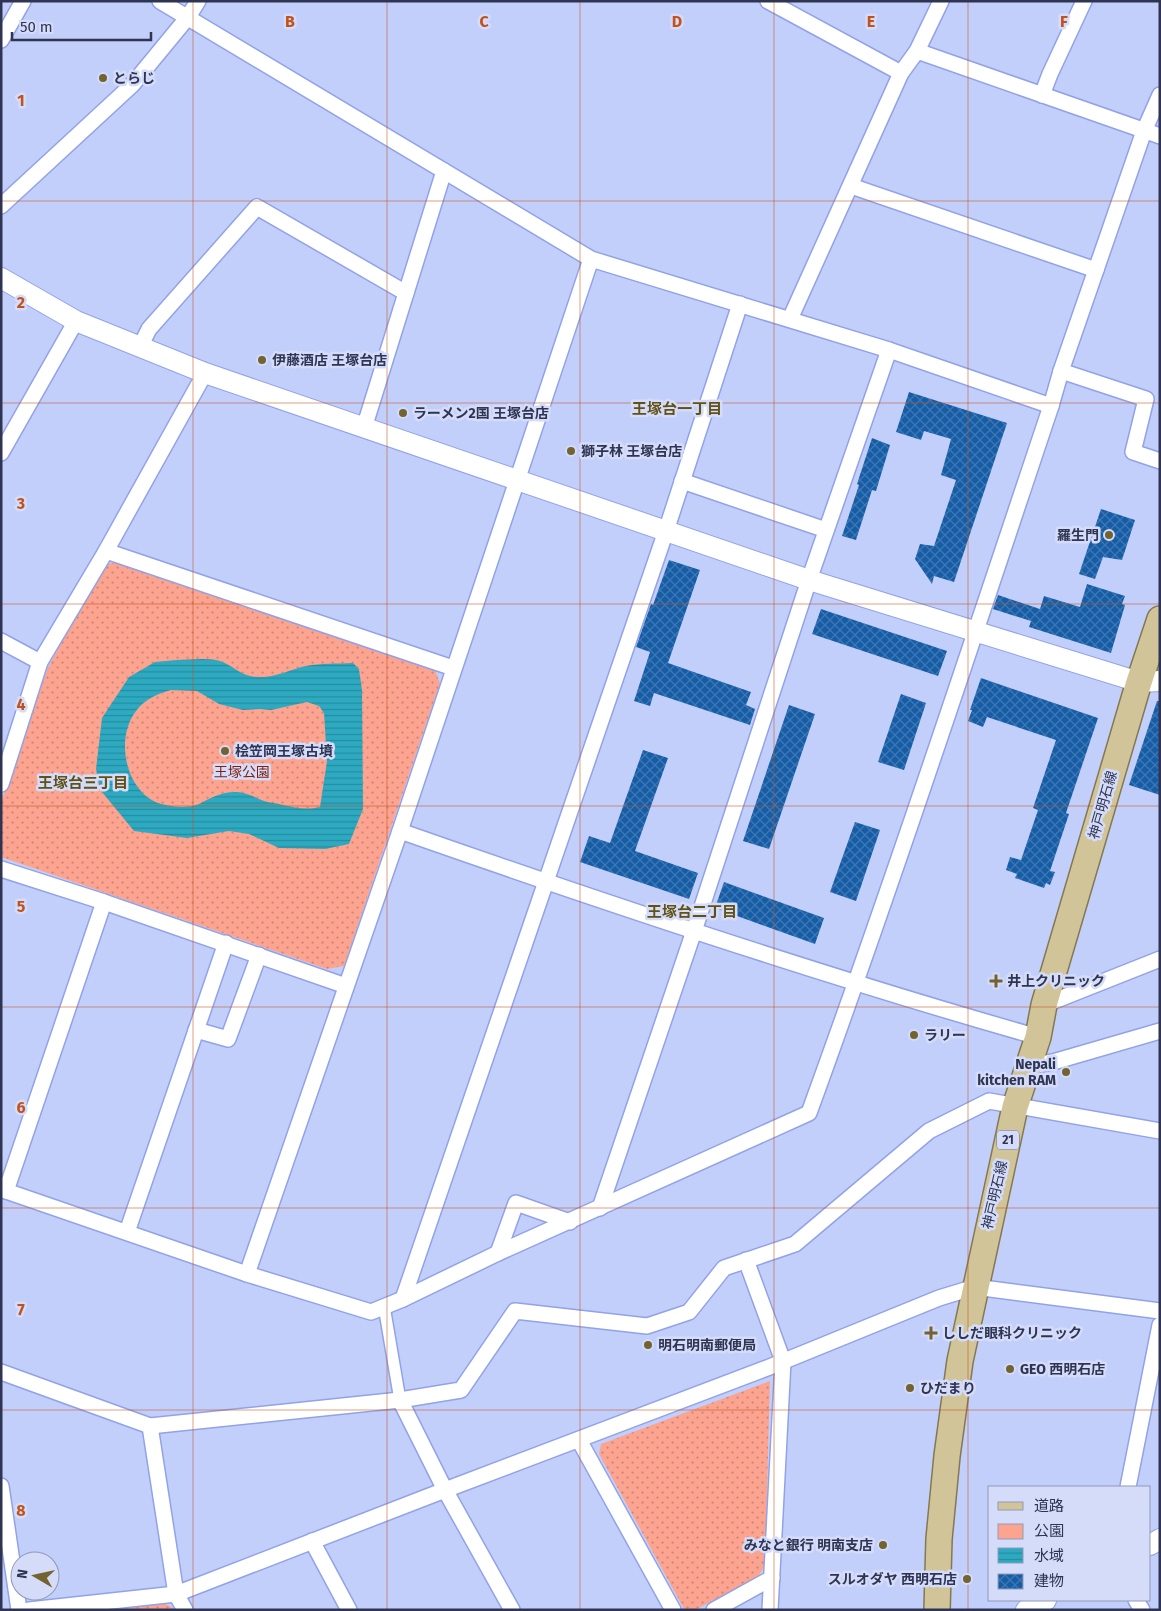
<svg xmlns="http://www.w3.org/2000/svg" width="1161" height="1611" viewBox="0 0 1161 1611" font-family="'Fira Sans','Noto Sans JP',sans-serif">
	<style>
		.green { fill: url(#green-dots) }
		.water { fill: url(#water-rules); fill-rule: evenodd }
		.building { fill: url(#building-cross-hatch) }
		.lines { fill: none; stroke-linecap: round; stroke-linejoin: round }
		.pedestrian-casing { stroke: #91a2e9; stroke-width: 14 }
		.minor-casing { stroke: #91a2e9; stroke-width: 18 }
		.tertiary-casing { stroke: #91a2e9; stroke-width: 22 }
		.primary-casing { stroke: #847853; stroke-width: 28 }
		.pedestrian { stroke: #fff; stroke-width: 11 }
		.minor { stroke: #fff; stroke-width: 15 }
		.tertiary { stroke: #fff; stroke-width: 20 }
		.primary { stroke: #d1c498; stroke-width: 25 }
		.grid { fill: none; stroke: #c3521a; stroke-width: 1; stroke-opacity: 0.55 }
		.poi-dot { fill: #726331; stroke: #d4dcfa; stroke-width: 2 }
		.labels { text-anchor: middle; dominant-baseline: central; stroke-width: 5; stroke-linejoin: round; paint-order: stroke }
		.shield { fill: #d4dcfa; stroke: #606684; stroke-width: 1 }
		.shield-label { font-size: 12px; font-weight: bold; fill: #2e3452 }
		.poi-label { font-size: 14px; font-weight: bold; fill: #2e3452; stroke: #d4dcfa; text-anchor: start }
		.park-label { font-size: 14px; fill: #7f210d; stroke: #d4dcfa }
		.street-label { font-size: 14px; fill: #2e3452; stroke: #d4dcfa }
		.neighbourhood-label { font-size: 15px; font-weight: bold; fill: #615114; stroke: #d4dcfa }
		.grid-label { font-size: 16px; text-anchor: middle; font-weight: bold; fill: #c3521a; stroke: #d4dcfa; stroke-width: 5; stroke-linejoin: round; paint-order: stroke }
	</style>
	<defs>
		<pattern id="green-dots" width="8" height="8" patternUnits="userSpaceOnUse" patternTransform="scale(1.25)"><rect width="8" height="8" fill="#fca490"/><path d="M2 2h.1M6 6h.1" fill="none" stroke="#cc8678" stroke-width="1.8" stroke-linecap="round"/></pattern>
		<pattern id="water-rules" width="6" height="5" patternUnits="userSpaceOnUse" patternTransform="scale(1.25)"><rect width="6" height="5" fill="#2daac1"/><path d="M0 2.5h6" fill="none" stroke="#278b9f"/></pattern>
		<pattern id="building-cross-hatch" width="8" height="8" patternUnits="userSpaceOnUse" patternTransform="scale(1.25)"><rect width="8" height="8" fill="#155ea7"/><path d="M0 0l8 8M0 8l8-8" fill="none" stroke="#4077b0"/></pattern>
	</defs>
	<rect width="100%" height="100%" fill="#c3cffb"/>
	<g class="green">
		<path d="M 118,562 L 434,668 L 440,683 L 344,966 L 327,969 L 1,857 L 1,802 L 47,670 L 102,565 Z"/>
		<path d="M 770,1381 L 765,1566 L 757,1578 L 695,1610 L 684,1609 L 599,1454 L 601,1444 Z"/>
		<path d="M 164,1603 L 176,1610 L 108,1610 Z"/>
	</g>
	<path class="water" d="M 177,660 C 191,660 209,657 223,662 C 238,669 243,678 262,677 C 276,677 292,669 306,666 C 321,663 337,664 353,663 L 359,669 L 362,690 L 363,809 L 349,844 L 325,849 L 279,848 L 249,834 L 229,831 L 187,838 L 134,831 L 102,792 L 99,784 L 96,769 L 102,718 L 129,677 L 155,662 ZM 171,690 L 197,691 L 219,704 L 243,710 L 260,709 L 271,710 L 307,702 L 319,706 L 324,713 L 327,761 L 320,807 C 306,810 296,808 283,805 C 277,803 270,803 264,801 C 254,797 246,792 235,792 C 221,792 211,798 199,804 C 188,809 170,807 158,803 C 125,790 115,738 136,711 C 145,699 157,694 171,690 Z"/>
	<g class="building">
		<path d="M 909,392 L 1007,423 L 954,582 L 934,576 L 932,584 L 915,559 L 920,544 L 934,546 L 956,480 L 941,475 L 951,439 L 924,431 L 921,440 L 896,432 Z"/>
		<path d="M 872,438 L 890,445 L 876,491 L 872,490 L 856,540 L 842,536 L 859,485 L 857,484 Z"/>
		<path d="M 1101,509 L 1135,520 L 1122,560 L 1103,557 L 1095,579 L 1079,574 Z"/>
		<path d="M 669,560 L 700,570 L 668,663 L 751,692 L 746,705 L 755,709 L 750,725 L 654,693 L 650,706 L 634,701 L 650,652 L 636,647 L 651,604 L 653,605 Z"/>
		<path d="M 1087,584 L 1125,596 L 1122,604 L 1125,605 L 1111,653 L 1029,627 L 1031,621 L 993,609 L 998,595 L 1040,609 L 1044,596 L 1080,607 Z"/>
		<path d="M 821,609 L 947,651 L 938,676 L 812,634 Z"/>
		<path d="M 981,678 L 1098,718 L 1066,813 L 1069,814 L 1050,871 L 1055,872 L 1050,885 L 1046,883 L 1044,888 L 1015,878 L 1017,874 L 1006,870 L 1010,857 L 1021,860 L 1038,810 L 1033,808 L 1056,740 L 987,717 L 983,727 L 968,721 L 972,710 L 970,710 Z"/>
		<path d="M 901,694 L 926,703 L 904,770 L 878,762 Z"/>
		<path d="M 1157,701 L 1160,701 L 1160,795 L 1129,785 Z"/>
		<path d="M 789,705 L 815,714 L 769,849 L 743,841 Z"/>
		<path d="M 643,750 L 668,758 L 635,851 L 698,873 L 689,899 L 580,862 L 589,836 L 610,843 Z"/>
		<path d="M 855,822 L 880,830 L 856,901 L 830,892 Z"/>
		<path d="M 724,882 L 824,918 L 815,944 L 715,908 Z"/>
	</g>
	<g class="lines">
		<defs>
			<path id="pedestrian" d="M 384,1306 L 400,1400"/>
			<g id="minor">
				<path d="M 160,1 L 591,259 L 889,350 L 1051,406"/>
				<path d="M 768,1 L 901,73"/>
				<path d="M 1,40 L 23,1"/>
				<path d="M 917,51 L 1160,136"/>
				<path d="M 1042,95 L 1050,74 L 1084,1"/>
				<path d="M 851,186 L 1096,270"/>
				<path d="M 1,206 L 132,85 L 188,17 L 198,1"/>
				<path d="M 790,319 L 901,73 L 917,51 L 941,1"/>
				<path d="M 140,347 L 149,329 L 257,207 L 406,293"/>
				<path d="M 1061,371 L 1146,399 L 1133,452 L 1160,461"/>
				<path d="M 364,428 L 444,171"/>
				<path d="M 1,453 L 76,321"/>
				<path d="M 682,481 L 826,530"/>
				<path d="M 106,551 L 453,668"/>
				<path d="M 1,641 L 40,662"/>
				<path d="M 1,784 L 40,662 L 106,551 L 205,373"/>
				<path d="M 400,831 C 611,905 823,976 1038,1037"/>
				<path d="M 1,869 L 104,902 L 346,986"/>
				<path d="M 1044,1005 L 1160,959"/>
				<path d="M 196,1030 L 228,1039 L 259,955"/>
				<path d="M 1029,1066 L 1053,1062 L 1160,1031"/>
				<path d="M 1,1185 L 6,1191 L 247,1274 L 371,1312 L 403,1299 L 498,1253 L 809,1113 C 894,879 972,642 1051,406 L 1061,371 L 1144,131 L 1160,95"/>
				<path d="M 6,1191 L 104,902"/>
				<path d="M 600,1208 L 694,931 L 809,580 L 889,350"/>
				<path d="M 127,1232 L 226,943"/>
				<path d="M 498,1253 L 516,1203 L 570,1222"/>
				<path d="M 746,1260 L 783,1361 L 770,1610"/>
				<path d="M 247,1274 L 400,831 L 591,259"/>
				<path d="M 403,1299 L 666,531 L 740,304"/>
				<path d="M 1,1372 L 150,1426 L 176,1594 L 185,1610"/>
				<path d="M 400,1400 L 445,1490 L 512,1610"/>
				<path d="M 150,1426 L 400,1400 L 461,1390 L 515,1311 L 647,1326 L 689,1312 L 724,1268 L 795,1244 L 929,1131 L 989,1101 L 1160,1131"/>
				<path d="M 579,1440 L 673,1610"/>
				<path d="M 1,1486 L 19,1610"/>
				<path d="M 1128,1487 L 1160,1325"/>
				<path d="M 312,1541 L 349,1610"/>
				<path d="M 1136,1600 L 1142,1610"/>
				<path d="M 29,1610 L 176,1594 L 445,1490 L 767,1368 L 939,1298 L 975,1287 L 1160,1311"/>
				<path d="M 714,1610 L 772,1578"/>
			</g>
			<g id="tertiary">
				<path d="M 1,278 L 76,321 L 205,373 L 809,580 L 1139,682 L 1160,681"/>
				<path d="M 1150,1545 L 1160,1539"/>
				<path d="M 1026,1610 L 1046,1600"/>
			</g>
			<path id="primary" d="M 937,1610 L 939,1539 L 947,1456 L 960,1361 L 1015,1107 L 1038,1037 L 1044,1005 L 1139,682 L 1160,619"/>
		</defs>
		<use href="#pedestrian" class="pedestrian-casing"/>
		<use href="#minor" class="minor-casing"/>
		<use href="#tertiary" class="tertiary-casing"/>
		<use href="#primary" class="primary-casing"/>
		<use href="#pedestrian" class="pedestrian"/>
		<use href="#minor" class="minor"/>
		<use href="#tertiary" class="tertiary"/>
		<use href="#primary" class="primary"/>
	</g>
	<path class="grid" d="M 193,1 L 193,1610M 387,1 L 387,1610M 580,1 L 580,1610M 774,1 L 774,1610M 968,1 L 968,1610M 1,201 L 1160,201M 1,403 L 1160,403M 1,604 L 1160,604M 1,806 L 1160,806M 1,1007 L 1160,1007M 1,1208 L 1160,1208M 1,1410 L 1160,1410"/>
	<g class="poi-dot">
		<circle cx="103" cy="78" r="5"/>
		<circle cx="262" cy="360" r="5"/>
		<circle cx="403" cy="413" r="5"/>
		<circle cx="571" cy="451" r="5"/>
		<circle cx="1109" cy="535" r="5"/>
		<circle cx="225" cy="751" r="5"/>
		<path d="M993.5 973.5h5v5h5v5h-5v5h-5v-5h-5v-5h5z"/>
		<circle cx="914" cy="1035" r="5"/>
		<circle cx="1066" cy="1072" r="5"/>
		<path d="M928.5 1325.5h5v5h5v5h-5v5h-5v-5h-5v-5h5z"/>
		<circle cx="648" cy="1345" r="5"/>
		<circle cx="1010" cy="1369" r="5"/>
		<circle cx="910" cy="1388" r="5"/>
		<circle cx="883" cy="1545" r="5"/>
		<circle cx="967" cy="1579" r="5"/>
	</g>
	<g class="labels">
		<rect class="shield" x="997" y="1130.5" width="22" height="19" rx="4"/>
		<g class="shield-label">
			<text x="1008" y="1140">21</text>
		</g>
		<g class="poi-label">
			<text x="113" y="78">とらじ</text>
			<text x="272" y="360">伊藤酒店 王塚台店</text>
			<text x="413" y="413">ラーメン2国 王塚台店</text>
			<text x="581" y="451">獅子林 王塚台店</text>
			<text x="1099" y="535" text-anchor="end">羅生門</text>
			<text x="235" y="751">桧笠岡王塚古墳</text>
			<text x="1007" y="981">井上クリニック</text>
			<text x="924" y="1035">ラリー</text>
			<text x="1056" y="1064" text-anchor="end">Nepali<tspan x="1056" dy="16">kitchen RAM</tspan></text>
			<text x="942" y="1333">ししだ眼科クリニック</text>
			<text x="658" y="1345">明石明南郵便局</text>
			<text x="1020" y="1369">GEO 西明石店</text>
			<text x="920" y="1388">ひだまり</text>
			<text x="873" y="1545" text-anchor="end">みなと銀行 明南支店</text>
			<text x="957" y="1579" text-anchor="end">スルオダヤ 西明石店</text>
		</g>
		<g class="park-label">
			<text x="242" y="772">王塚公園</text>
		</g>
		<g class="street-label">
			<text transform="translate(1103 805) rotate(-74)">神戸明石線</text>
			<text transform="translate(995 1195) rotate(-77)">神戸明石線</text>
		</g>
		<g class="neighbourhood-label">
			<text x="677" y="409">王塚台一丁目</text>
			<text x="83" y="783">王塚台三丁目</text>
			<text x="692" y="912">王塚台二丁目</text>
		</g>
	</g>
	<g class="grid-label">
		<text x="290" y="27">B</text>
		<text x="484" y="27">C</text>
		<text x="677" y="27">D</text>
		<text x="871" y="27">E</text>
		<text x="1064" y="27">F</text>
		<text x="21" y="106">1</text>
		<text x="21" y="308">2</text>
		<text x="21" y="509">3</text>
		<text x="21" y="710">4</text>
		<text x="21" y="912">5</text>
		<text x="21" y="1113">6</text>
		<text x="21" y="1315">7</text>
		<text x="21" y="1516">8</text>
	</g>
	<rect width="1161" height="1611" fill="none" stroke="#2e3452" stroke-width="5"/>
	<rect x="988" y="1486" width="162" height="115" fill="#d4dcfa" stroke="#9299b7"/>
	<rect x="998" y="1502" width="25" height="8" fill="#d1c498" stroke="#9299b7"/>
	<text x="1034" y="1511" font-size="15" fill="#2e3452">道路</text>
	<rect x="998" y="1524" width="25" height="15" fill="#fca490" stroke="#9299b7"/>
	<text x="1034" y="1536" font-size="15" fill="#2e3452">公園</text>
	<rect x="998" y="1548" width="25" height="15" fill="url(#water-rules)" stroke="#9299b7"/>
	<text x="1034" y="1561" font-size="15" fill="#2e3452">水域</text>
	<rect x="998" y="1574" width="25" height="15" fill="url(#building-cross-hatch)" stroke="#9299b7"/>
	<text x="1034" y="1586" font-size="15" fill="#2e3452">建物</text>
	<g transform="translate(35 1576) rotate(279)"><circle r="24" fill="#d4dcfa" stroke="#9299b7"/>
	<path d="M0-4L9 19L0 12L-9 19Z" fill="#726331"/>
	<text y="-8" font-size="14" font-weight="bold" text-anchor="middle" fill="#2e3452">N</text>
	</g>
	<path d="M12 32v8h139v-8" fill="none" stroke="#2e3452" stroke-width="2.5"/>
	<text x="20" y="32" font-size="15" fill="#2e3452" stroke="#d4dcfa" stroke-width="4" paint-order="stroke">50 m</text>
</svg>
